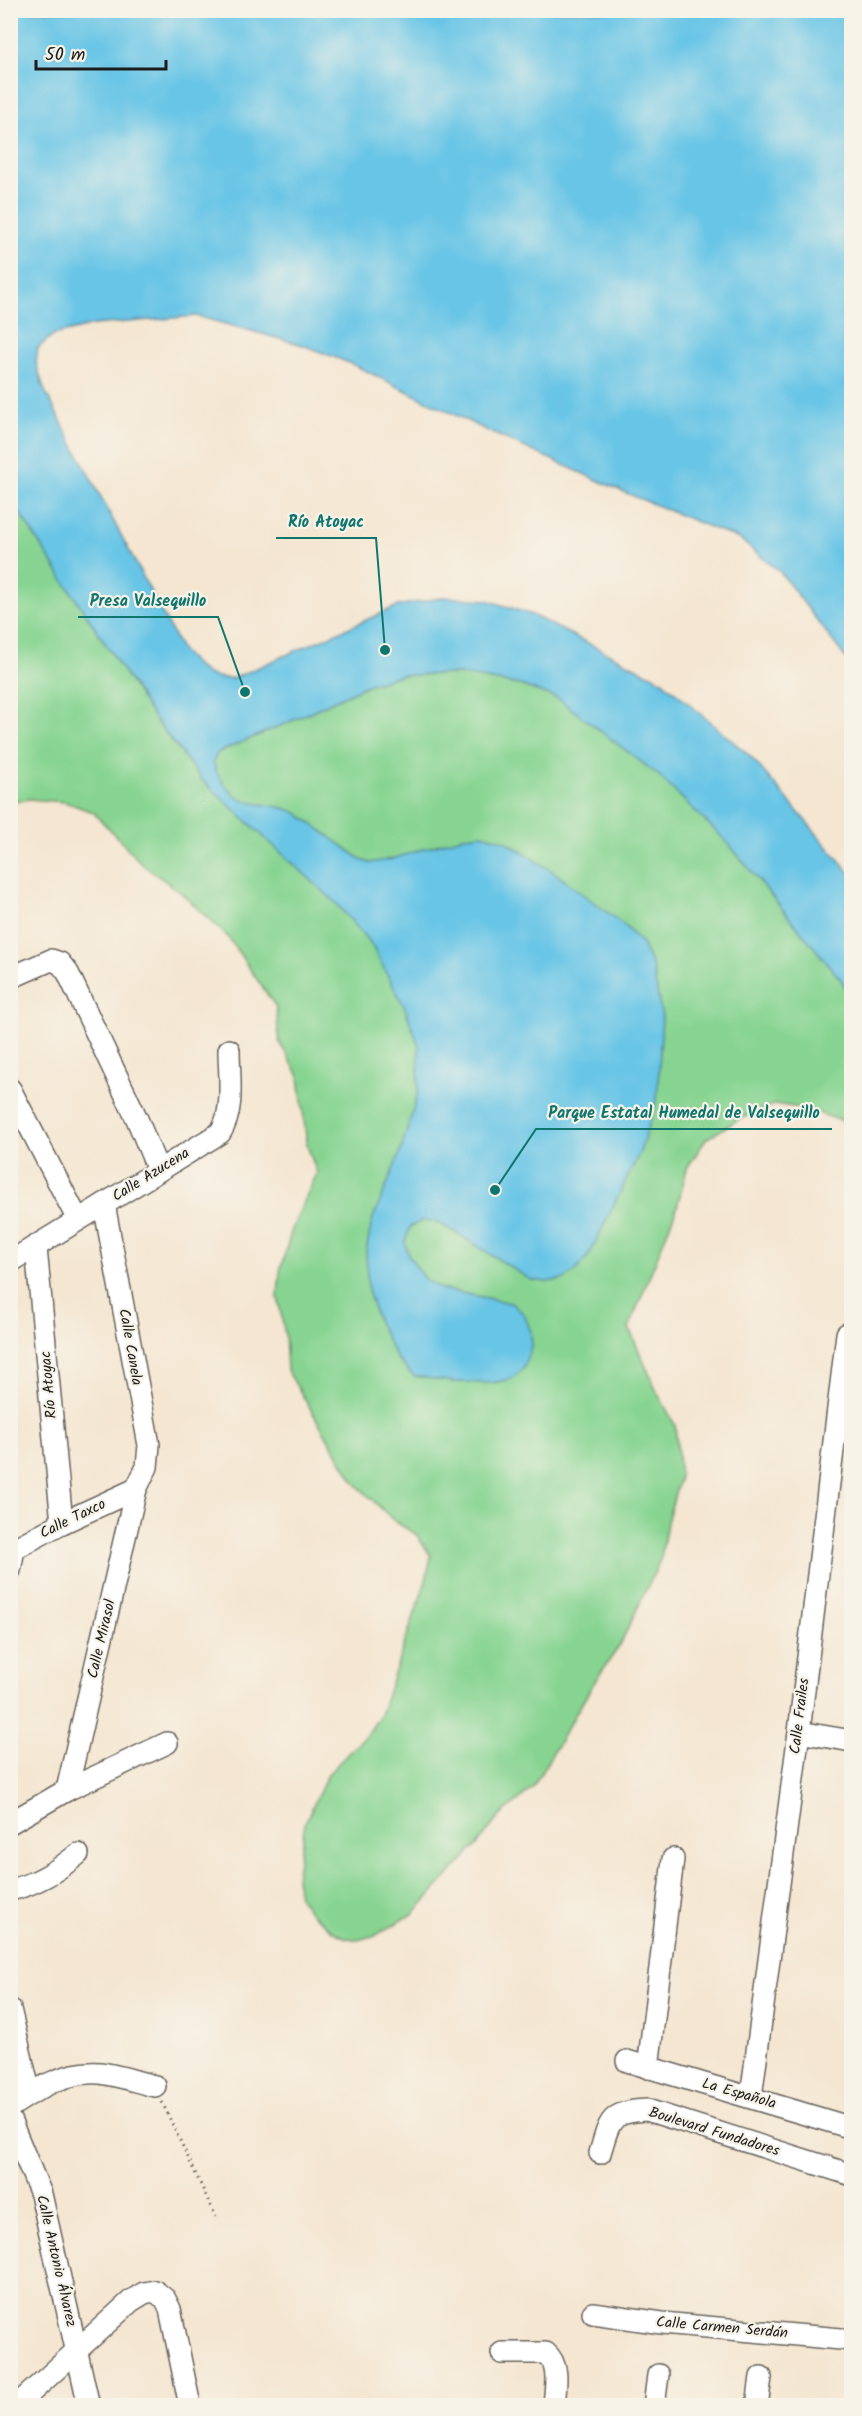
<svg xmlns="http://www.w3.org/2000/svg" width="862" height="2416" viewBox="0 0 862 2416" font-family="Kalam,sans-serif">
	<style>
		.green { fill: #87d492; stroke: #527857; stroke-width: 1.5 }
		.water { fill: #68c5e6; stroke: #427081; stroke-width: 1.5 }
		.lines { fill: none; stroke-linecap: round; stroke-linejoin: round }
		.minor-casing { stroke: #68635b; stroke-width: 24 }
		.path { stroke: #68635b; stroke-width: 3; stroke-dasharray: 1.5 4.5; stroke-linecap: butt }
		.minor { stroke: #fff; stroke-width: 21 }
		.labels { text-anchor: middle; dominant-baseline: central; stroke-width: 4.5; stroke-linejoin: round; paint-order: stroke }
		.street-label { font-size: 15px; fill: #1c1c1c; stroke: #f7f3e8 }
		.leader { fill: none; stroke: #0f766e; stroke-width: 2 }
		.callout-dot { fill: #0f766e; stroke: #f7f3e8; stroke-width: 2 }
		.callout-label { font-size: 16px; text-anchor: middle; font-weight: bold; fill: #0f766e; stroke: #f7f3e8; stroke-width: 4.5; stroke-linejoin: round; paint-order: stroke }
	</style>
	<rect width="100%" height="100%" fill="#f7f3e8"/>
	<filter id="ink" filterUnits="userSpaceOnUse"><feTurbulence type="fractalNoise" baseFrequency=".0167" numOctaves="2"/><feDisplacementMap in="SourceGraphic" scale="12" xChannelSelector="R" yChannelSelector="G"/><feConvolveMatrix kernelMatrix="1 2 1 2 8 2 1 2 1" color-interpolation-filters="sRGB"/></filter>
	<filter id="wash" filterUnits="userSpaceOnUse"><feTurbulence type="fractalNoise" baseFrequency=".008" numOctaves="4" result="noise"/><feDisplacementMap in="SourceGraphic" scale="24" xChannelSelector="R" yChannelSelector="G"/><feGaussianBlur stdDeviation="1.35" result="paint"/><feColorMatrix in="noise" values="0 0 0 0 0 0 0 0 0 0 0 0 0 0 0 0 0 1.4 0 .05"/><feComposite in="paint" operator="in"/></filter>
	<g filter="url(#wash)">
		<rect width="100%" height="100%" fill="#f4e6d1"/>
		<path class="green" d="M 10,412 L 215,702 L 492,613 L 851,894 L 851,1124 L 806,1109 L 776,1104 L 739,1119 L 706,1139 L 687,1168 L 677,1207 L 629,1328 L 657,1392 L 675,1425 L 680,1477 L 667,1522 L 661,1558 L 620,1645 L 595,1681 L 532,1788 L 498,1818 L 476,1846 L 413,1914 L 376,1935 L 358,1940 L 344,1937 L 332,1931 L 308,1910 L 299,1897 L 296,1878 L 305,1823 L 328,1774 L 369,1732 L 380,1715 L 426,1581 L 431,1556 L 417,1535 L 394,1521 L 355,1483 L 287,1370 L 285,1335 L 278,1297 L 280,1271 L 293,1226 L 317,1173 L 307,1145 L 299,1076 L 279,1041 L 276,1007 L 228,937 L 180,892 L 143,865 L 93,812 L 65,802 L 28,799 L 11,803 Z"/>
		<path class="water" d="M 10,11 L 851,11 L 851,665 L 780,572 L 739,539 L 626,493 L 490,432 L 352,364 L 303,345 L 196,316 L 94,325 L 53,335 L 38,348 L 36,363 L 44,389 L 182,651 C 200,669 206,680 234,678 L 398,606 L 445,597 L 487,600 L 532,615 L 661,680 L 751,757 L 851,874 L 851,998 L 841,980 L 727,842 L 657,774 L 557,698 L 520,685 L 458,674 L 401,675 L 367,685 L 287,723 L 219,752 C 212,759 213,764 217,773 C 242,817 261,796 297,813 L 362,860 L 370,863 L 392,859 L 465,836 L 482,834 L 505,841 L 552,871 L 624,925 L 642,944 L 652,965 L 662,1017 L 659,1068 L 657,1099 L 640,1152 L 589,1255 L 576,1271 L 564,1279 L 547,1282 L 531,1280 L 452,1230 L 433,1221 L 421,1221 L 410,1227 L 405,1242 L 408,1254 L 424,1279 L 441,1289 L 511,1303 L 524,1314 L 531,1332 L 532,1345 L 523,1369 L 511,1379 L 492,1383 L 453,1382 L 414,1376 L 397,1359 L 378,1322 L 368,1290 L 366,1252 L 372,1221 L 400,1153 L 418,1093 L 419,1046 L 405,1008 L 371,944 L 336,903 L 203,781 L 154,718 L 11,500 Z"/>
	</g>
	<g filter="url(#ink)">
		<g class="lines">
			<defs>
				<g id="minor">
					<path d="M 10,978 L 51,960 L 60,963 L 68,973 L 137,1119 L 158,1170"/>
					<path d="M 10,1089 L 78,1220"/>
					<path d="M 36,1248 L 62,1523"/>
					<path d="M 10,1262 L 220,1133 C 235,1111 229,1076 229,1050"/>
					<path d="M 10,1551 L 62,1523 L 136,1489"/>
					<path d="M 10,1570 L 14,1549"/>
					<path d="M 799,1732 L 852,1741"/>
					<path d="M 67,1790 L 136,1489 L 147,1467 L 149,1445 L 104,1204"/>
					<path d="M 10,1823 L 67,1790 L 167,1743"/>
					<path d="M 10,1890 C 37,1884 57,1871 78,1854"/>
					<path d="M 10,2009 L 30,2094"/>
					<path d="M 627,2061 L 852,2128"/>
					<path d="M 648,2068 L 673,1859"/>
					<path d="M 751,2097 L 799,1732 L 847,1334"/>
					<path d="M 10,2107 C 37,2089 66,2070 100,2073 C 118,2075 137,2082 155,2086"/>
					<path d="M 10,2120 L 41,2194 L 89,2406"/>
					<path d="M 600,2153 C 610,2119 610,2112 647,2110 L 852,2175"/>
					<path d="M 593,2313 L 662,2323 L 852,2340"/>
					<path d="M 502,2353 L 546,2353 C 561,2366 555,2388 554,2406"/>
					<path d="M 16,2406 L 131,2301 L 144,2293 L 155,2291 L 165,2299 L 170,2309 L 190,2406"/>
					<path d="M 654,2406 L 658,2375"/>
					<path d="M 757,2406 L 761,2377"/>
				</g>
			</defs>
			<use href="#minor" class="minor-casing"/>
			<path class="path" d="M 162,2102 L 216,2217"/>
			<use href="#minor" class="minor"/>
		</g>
	</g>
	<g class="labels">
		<g class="street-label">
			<text transform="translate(151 1175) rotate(-32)">Calle Azucena</text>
			<text transform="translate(130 1347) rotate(80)">Calle Canela</text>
			<text transform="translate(49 1385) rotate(-95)">Río Atoyac</text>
			<text transform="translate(73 1519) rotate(-26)">Calle Taxco</text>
			<text transform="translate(102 1639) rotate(-77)">Calle Mirasol</text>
			<text transform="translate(800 1716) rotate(-83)">Calle Frailes</text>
			<text transform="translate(739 2094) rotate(16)">La Española</text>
			<text transform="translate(714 2132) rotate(17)">Boulevard Fundadores</text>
			<text transform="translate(56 2261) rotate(77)">Calle Antonio Álvarez</text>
			<text transform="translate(722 2328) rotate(5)">Calle Carmen Serdán</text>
		</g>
	</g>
	<path class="leader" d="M385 650L376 538H276M245 692L218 617H78M495 1190L536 1129H832"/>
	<g class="callout-dot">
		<circle cx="385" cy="650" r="6"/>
		<circle cx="245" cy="692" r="6"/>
		<circle cx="495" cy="1190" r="6"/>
	</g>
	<g class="callout-label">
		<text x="326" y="527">Río Atoyac</text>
		<text x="148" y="606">Presa Valsequillo</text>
		<text x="684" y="1118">Parque Estatal Humedal de Valsequillo</text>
	</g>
	<rect width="862" height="2416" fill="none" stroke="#f7f3e8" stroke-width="36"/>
	<path d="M36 60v9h130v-9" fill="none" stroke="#1c1c1c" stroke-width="3"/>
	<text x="45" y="60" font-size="18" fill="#1c1c1c" stroke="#f7f3e8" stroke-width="4.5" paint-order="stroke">50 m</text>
</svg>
